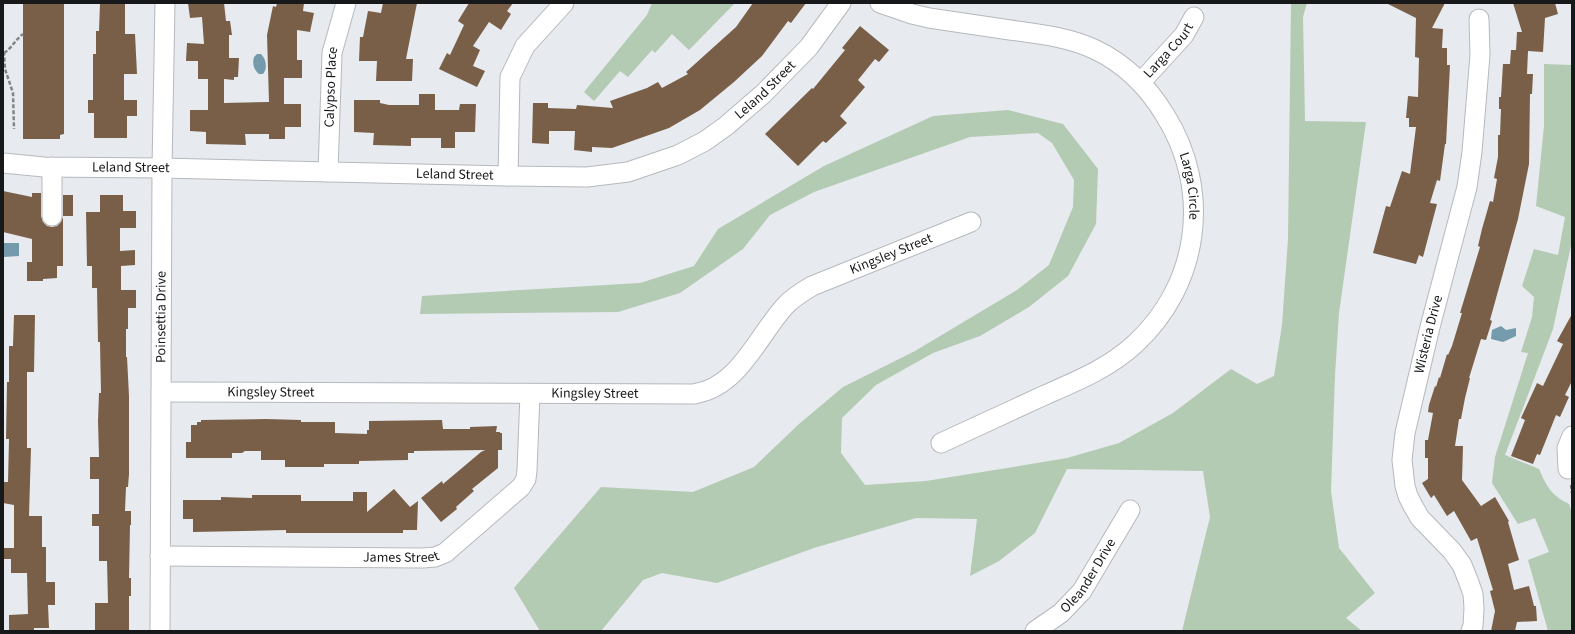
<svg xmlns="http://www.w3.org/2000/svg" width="1575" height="634" viewBox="0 0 1575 634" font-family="'Source Sans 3',sans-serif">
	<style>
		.green { fill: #b3cab3 }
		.water { fill: #759aab }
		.building { fill: #795f48 }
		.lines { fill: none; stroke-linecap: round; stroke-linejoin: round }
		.minor-casing { stroke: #b5b9be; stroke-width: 21 }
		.path { stroke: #828487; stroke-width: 2.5; stroke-dasharray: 4 2; stroke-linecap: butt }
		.minor { stroke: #fff; stroke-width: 19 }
		.labels { text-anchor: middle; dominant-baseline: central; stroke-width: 4; stroke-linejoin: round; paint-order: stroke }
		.street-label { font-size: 14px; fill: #17181a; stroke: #fff }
	</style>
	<rect width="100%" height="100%" fill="#e7eaef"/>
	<g class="green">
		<path d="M 652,3 L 735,3 L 689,50 L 672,34 L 655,53 L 652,50 L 628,77 L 620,71 L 594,101 L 584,92 L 647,15 Z"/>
		<path d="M 1291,3 L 1307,3 L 1303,17 L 1305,121 L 1366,122 L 1339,313 L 1335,375 L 1331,491 L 1339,548 L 1375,593 L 1346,618 L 1362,631 L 1182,631 L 1210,517 L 1203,471 L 1067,469 L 1035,533 L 999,561 L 970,576 L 977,519 L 916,518 L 814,548 L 717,583 L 662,573 L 643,580 L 601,631 L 540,631 L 514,588 L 601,487 L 693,492 L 754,467 L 799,424 L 843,387 L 915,351 L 1017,290 L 1049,265 L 1073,207 L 1074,180 L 1052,143 L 1038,133 L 970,137 L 814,192 L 770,215 L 743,249 L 680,293 L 618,312 L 420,314 L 422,296 L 640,283 L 694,266 L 718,229 L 824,166 L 933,116 L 1008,110 L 1063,124 L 1098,169 L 1096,224 L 1068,276 L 1029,307 L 980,336 L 933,353 L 876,385 L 842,418 L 841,453 L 865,485 L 926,481 L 1001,469 L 1067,458 L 1119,443 L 1173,413 L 1231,369 L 1257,384 L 1274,376 L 1282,325 L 1288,239 Z"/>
		<path d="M 1544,64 L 1572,65 L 1572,241 L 1553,329 L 1505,455 L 1539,469 C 1547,487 1551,495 1569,504 L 1572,514 L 1572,631 L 1548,631 L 1528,560 L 1549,552 L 1535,518 L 1518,524 L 1492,483 L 1495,457 L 1528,353 L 1521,352 L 1532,317 L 1534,297 L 1522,286 L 1534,249 L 1558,255 L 1565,217 L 1536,206 L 1544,126 Z"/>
	</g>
	<g class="water">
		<path d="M 257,54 L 261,54 C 266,59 268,68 263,74 L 259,74 C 254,70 252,64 254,57 Z"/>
		<path d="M 3,243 L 19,243 L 19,256 L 3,257 Z"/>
		<path d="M 1501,326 L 1506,330 L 1516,328 L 1516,336 L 1503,342 L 1491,339 L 1492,330 Z"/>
	</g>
	<g class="building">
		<path d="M 23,3 L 64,3 L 64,134 L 60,135 L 60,139 L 23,139 Z"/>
		<path d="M 100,3 L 125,3 L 125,34 L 135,34 L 137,74 L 124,74 L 124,100 L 137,100 L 137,116 L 127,116 L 127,138 L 94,138 L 94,113 L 88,113 L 88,100 L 93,100 L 93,54 L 96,54 L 96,31 L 99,31 Z"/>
		<path d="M 188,3 L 224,3 L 226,21 L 230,21 L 232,35 L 229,35 L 229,58 L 239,58 L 238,77 L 234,77 L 234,80 L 224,79 L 224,103 L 269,102 L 267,35 L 273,6 L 276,7 L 277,3 L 304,3 L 303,11 L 314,13 L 310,32 L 297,30 L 297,60 L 302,60 L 302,78 L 284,78 L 284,104 L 301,104 L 301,127 L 285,127 L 285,139 L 269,139 L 269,134 L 245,134 L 246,145 L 206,144 L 206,132 L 190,131 L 190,110 L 208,110 L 208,79 L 198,79 L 198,61 L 186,61 L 187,43 L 204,44 L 202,17 L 190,18 Z"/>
		<path d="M 383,3 L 417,3 L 406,59 L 413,59 L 412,81 L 376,81 L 377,61 L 359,61 L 360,37 L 363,37 L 368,11 L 381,13 Z"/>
		<path d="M 469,3 L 513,3 L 507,11 L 511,14 L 501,30 L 489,22 L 473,46 L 480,50 L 473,66 L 485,71 L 477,87 L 439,69 L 447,53 L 450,55 L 464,25 L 458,21 Z"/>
		<path d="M 753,3 L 806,3 L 791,23 L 788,21 L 762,56 L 734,82 L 700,110 L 669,128 L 612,148 L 592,147 L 592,152 L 574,150 L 575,131 L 549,131 L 549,144 L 532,143 L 533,103 L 548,103 L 548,108 L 576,109 L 577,105 L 613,108 L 610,101 L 647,88 L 658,82 L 662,88 L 688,74 L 686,72 L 736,27 Z"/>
		<path d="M 1386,3 L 1445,3 L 1432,28 L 1443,29 L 1442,48 L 1447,48 L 1447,65 L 1450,65 L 1446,144 L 1445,144 L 1440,181 L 1437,180 L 1430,203 L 1437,204 L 1423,257 L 1419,255 L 1416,264 L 1373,253 L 1386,206 L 1390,207 L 1402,171 L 1410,174 L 1416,127 L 1409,127 L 1409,118 L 1406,118 L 1408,96 L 1418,97 L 1419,58 L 1415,57 L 1416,18 Z"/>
		<path d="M 1513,3 L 1555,3 L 1558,14 L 1545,18 L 1543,52 L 1528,51 L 1527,74 L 1533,74 L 1532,94 L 1530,94 L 1529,164 L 1518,219 L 1490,320 L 1492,321 L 1486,340 L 1481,339 L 1469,378 L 1470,378 L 1465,398 L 1461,419 L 1459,419 L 1455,446 L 1463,446 L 1462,480 L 1481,506 L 1495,497 L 1509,521 L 1508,522 L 1519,560 L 1508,564 L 1514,590 L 1529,586 L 1534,606 L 1536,606 L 1537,621 L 1517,622 L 1515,631 L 1491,631 L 1495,611 L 1490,591 L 1493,590 L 1477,538 L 1471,541 L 1454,511 L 1447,516 L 1434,495 L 1431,498 L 1422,483 L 1428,479 L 1428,458 L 1425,458 L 1425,440 L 1428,440 L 1433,413 L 1428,412 L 1429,405 L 1435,386 L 1436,387 L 1439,377 L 1440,378 L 1447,354 L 1448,355 L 1452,346 L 1462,313 L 1460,313 L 1480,247 L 1478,246 L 1482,229 L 1490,201 L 1493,202 L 1497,179 L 1494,178 L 1498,157 L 1498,135 L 1500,135 L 1501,109 L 1499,109 L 1499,97 L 1501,97 L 1503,64 L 1510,64 L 1511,50 L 1516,50 L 1517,32 L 1522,32 Z"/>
		<path d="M 860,26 L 889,50 L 879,62 L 875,59 L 858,80 L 865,87 L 840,116 L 847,123 L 826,143 L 823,141 L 798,166 L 765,134 L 812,88 L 813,89 L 845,50 L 842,48 Z"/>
		<path d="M 419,94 L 435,94 L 435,110 L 459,110 L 460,104 L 476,104 L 475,132 L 455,132 L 455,148 L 441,148 L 441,138 L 411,138 L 411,146 L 373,145 L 374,133 L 354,132 L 354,100 L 380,100 L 380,103 L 389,105 L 419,105 Z"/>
		<path d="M 3,191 L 32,197 L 32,193 L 41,193 L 41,216 L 43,222 L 47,226 L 52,227 L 57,226 L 61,222 L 63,217 L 63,266 L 57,266 L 57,278 L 43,279 L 43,281 L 27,281 L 27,262 L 32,262 L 32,239 L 3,232 Z"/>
		<rect x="63" y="195" width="10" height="21"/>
		<path d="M 100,195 L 123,195 L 123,211 L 136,211 L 136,228 L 120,228 L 120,251 L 135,250 L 135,265 L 121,266 L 121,290 L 136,290 L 136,308 L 128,308 L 128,329 L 126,329 L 126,357 L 127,357 L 129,396 L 129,474 L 128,487 L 126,487 L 125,511 L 131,511 L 131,525 L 130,525 L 129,578 L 131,578 L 131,596 L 129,596 L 129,631 L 95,631 L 95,603 L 108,603 L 107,561 L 99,561 L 99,526 L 92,526 L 92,514 L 99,514 L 99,479 L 90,479 L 90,457 L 99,457 L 98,421 L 99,393 L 101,393 L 100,342 L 98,342 L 97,288 L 92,288 L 92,266 L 87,266 L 86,212 L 100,212 Z"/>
		<path d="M 1572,314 L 1572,381 L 1565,395 L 1569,397 L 1560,417 L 1556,415 L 1540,455 L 1537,454 L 1533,464 L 1511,456 L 1525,420 L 1521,418 L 1537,383 L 1543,386 L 1563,344 L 1557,341 Z"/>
		<path d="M 14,315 L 35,315 L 34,372 L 27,372 L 27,448 L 31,448 L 29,516 L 42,516 L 42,547 L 46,547 L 46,582 L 55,582 L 55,605 L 48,605 L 49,628 L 34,628 L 34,631 L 9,631 L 9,615 L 28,614 L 27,573 L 11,573 L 11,559 L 4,559 L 4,548 L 14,548 L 14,505 L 3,503 L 3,482 L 8,482 L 9,439 L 6,439 L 7,382 L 9,382 L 9,346 L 13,346 Z"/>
		<path d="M 266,419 L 301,420 L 301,422 L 335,422 L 335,433 L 367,434 L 367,430 L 369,430 L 369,421 L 442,420 L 443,429 L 470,429 L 470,427 L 497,426 L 496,432 L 500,432 L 500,433 L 502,433 L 502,450 L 498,450 L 498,468 L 472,489 L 474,491 L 456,507 L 457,509 L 441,522 L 421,498 L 442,481 L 443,484 L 481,452 L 485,450 L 414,451 L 414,453 L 408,453 L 408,460 L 359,461 L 359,464 L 324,464 L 324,467 L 285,467 L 285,460 L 261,460 L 261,451 L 245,451 L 242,453 L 232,453 L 232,458 L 186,458 L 186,442 L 191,442 L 191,425 L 197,425 L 197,422 L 201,422 L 201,420 Z"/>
		<path d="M 394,489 L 410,507 L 418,501 L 417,530 L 403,530 L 403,533 L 286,533 L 286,530 L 193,532 L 193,519 L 183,519 L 183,500 L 221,500 L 221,497 L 252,498 L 252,495 L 301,495 L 301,501 L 353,501 L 353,492 L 367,492 L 367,512 Z"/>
	</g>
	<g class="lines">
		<defs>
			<g id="minor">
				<path id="s1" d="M 880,3 L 912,14 L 929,18 C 956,22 983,26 1010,30 C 1039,34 1069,37 1096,50 C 1125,64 1148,87 1165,115 C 1212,190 1200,284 1135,344 C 1109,368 1077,381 1045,395 C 1011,411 976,427 941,443"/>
				<path id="s2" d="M 1141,82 L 1184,35 L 1194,17"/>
				<path id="s3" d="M 3,163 L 44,167 L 162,168 L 508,176 L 587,177 L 628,172 L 678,155 L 705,141 L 726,126 L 763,94 L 809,47 L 841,3"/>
				<path d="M 52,167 L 52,216"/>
				<path id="s4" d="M 328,172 L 332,53 L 346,3"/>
				<path d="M 508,176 L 510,77 L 525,46 L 564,3"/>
				<path id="s5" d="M 161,392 L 694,394 C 739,387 757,337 785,306 C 792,298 802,292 812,286 L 971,222"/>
				<path d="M 1568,469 L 1567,448 L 1572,436"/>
				<path id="s6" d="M 160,556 L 423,558 L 435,557 L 445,553 L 521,487 L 526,479 L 527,470 L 530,394"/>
				<path id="s7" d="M 160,631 L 162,168 L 165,3"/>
				<path id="s8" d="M 1035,631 L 1061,613 L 1082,591 L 1130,510"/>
				<path id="s9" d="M 1471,631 L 1473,626 L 1474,608 L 1473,594 L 1468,580 L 1462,565 L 1452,551 L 1420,518 L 1413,506 L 1408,496 L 1405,486 L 1402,460 L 1405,433 L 1430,327 L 1467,187 L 1472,152 L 1480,55 L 1479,19"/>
			</g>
		</defs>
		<use href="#minor" class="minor-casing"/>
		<g class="path">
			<path d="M 3,52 L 4,53 L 5,69 L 13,93 L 14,129"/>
			<path d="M 4,53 C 12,48 15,40 23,34"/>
			<path d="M 1571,485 L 1572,493"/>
		</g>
		<use href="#minor" class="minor"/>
	</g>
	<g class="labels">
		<g class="street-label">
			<text stroke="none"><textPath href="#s2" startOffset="42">Larga Court</textPath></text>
			<text stroke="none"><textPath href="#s4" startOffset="85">Calypso Place</textPath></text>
			<text stroke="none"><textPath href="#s3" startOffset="788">Leland Street</textPath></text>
			<text stroke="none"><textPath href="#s3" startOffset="128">Leland Street</textPath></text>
			<text stroke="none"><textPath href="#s3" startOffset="452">Leland Street</textPath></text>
			<text stroke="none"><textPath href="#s1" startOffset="394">Larga Circle</textPath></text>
			<text stroke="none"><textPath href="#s5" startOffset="782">Kingsley Street</textPath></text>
			<text stroke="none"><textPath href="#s7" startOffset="314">Poinsettia Drive</textPath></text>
			<text stroke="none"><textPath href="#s9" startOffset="322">Wisteria Drive</textPath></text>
			<text stroke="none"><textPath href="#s5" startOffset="110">Kingsley Street</textPath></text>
			<text stroke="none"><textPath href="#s5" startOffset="434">Kingsley Street</textPath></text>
			<text stroke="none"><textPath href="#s6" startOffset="241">James Street</textPath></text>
			<text stroke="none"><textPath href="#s8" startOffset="78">Oleander Drive</textPath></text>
		</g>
	</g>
	<rect width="1575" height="634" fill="none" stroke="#17181a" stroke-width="8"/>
</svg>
